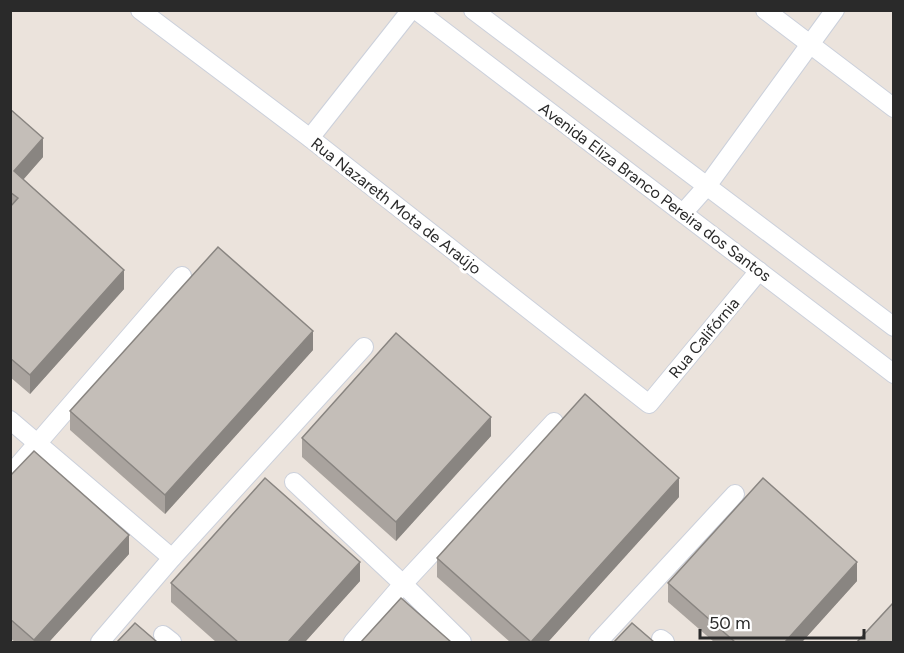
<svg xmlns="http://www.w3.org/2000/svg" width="904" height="653" viewBox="0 0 904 653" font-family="Figtree,sans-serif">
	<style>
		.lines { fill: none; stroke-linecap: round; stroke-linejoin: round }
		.minor-casing { stroke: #cbd0db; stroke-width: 20 }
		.minor { stroke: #fff; stroke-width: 18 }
		.wall { fill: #a9a39e }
		.shaded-wall { fill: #898581 }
		.building { fill: #c4beb8; stroke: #898581; stroke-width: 1.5 }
		.labels { text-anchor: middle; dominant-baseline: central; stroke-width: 6; stroke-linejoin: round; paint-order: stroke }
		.street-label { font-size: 16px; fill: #2a2a2a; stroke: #fff }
	</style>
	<rect width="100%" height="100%" fill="#ebe3dc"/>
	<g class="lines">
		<defs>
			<g id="minor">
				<path d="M 140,10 L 310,138 L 649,404 L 759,271"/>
				<path d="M 416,10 L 894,374"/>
				<path d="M 473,10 L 894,327"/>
				<path d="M 765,10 L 894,108"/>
				<path d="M 310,138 L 411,10"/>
				<path d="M 683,213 L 707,186 L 835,10"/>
				<path d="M 10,420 L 172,558"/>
				<path d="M 10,475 L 182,276"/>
				<path d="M 294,482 L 403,584 L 462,642"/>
				<path d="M 163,635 L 172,642"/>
				<path d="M 661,639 L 665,642"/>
				<path d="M 100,642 L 172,558 L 364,347"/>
				<path d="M 353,642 L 403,584 L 554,422"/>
				<path d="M 598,642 L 735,494"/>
			</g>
		</defs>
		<use href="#minor" class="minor-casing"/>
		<use href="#minor" class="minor"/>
	</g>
	<g class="wall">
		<path d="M 10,109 L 43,157 L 23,180 L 124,289 L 30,394 L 10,377 Z"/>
		<path d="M 313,350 L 165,514 L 70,430 L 70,411 Z"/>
		<path d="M 491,436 L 396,541 L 302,457 L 302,438 Z"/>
		<path d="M 10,476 L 129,554 L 49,642 L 15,642 L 10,638 Z"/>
		<path d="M 679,497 L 548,642 L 510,642 L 437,577 L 437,558 Z"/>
		<path d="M 360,581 L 305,642 L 216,642 L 171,602 L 171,583 Z"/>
		<path d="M 857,581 L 802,642 L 714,642 L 668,602 L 668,583 Z"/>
	</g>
	<g class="shaded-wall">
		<path d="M 43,138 L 43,157 L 14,190 L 14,171 Z"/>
		<path d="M 124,270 L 124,289 L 30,394 L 30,375 Z"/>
		<path d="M 313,331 L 313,350 L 165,514 L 165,495 Z"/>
		<path d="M 491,417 L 491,436 L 396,541 L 396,522 Z"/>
		<path d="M 679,478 L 679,497 L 548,642 L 531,642 Z"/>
		<path d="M 129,535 L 129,554 L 49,642 L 34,642 L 34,640 Z"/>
		<path d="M 360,562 L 360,581 L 305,642 L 288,642 Z"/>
		<path d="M 857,562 L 857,581 L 802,642 L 785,642 Z"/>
	</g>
	<g class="building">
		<path d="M 10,109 L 43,138 L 14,171 L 124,270 L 30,375 L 10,358 L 10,207 L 18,198 L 10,192 Z"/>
		<path d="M 218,247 L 313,331 L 165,495 L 70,411 Z"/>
		<path d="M 396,333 L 491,417 L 396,522 L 302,438 Z"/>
		<path d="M 585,394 L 679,478 L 531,642 L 437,558 Z"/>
		<path d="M 34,451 L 129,535 L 34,640 L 10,619 L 10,476 Z"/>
		<path d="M 265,478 L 360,562 L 288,642 L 238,642 L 171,583 Z"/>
		<path d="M 763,478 L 857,562 L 785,642 L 735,642 L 668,583 Z"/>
		<path d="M 401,598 L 451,642 L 361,642 Z"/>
		<path d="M 894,602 L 894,642 L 857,642 Z"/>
		<path d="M 135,623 L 157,642 L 117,642 Z"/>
		<path d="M 632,623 L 654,642 L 614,642 Z"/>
	</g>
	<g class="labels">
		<g class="street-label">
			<text transform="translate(655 192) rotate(37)">Avenida Eliza Branco Pereira dos Santos</text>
			<text transform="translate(396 206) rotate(38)">Rua Nazareth Mota de Araújo</text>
			<text transform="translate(704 338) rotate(-50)">Rua Califórnia</text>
		</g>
	</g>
	<rect width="904" height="653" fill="none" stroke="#2a2a2a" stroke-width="24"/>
	<path d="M700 629v9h164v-9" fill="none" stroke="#2a2a2a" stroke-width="3"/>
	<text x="709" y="629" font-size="18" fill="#2a2a2a" stroke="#ffffff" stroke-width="4.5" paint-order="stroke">50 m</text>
</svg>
